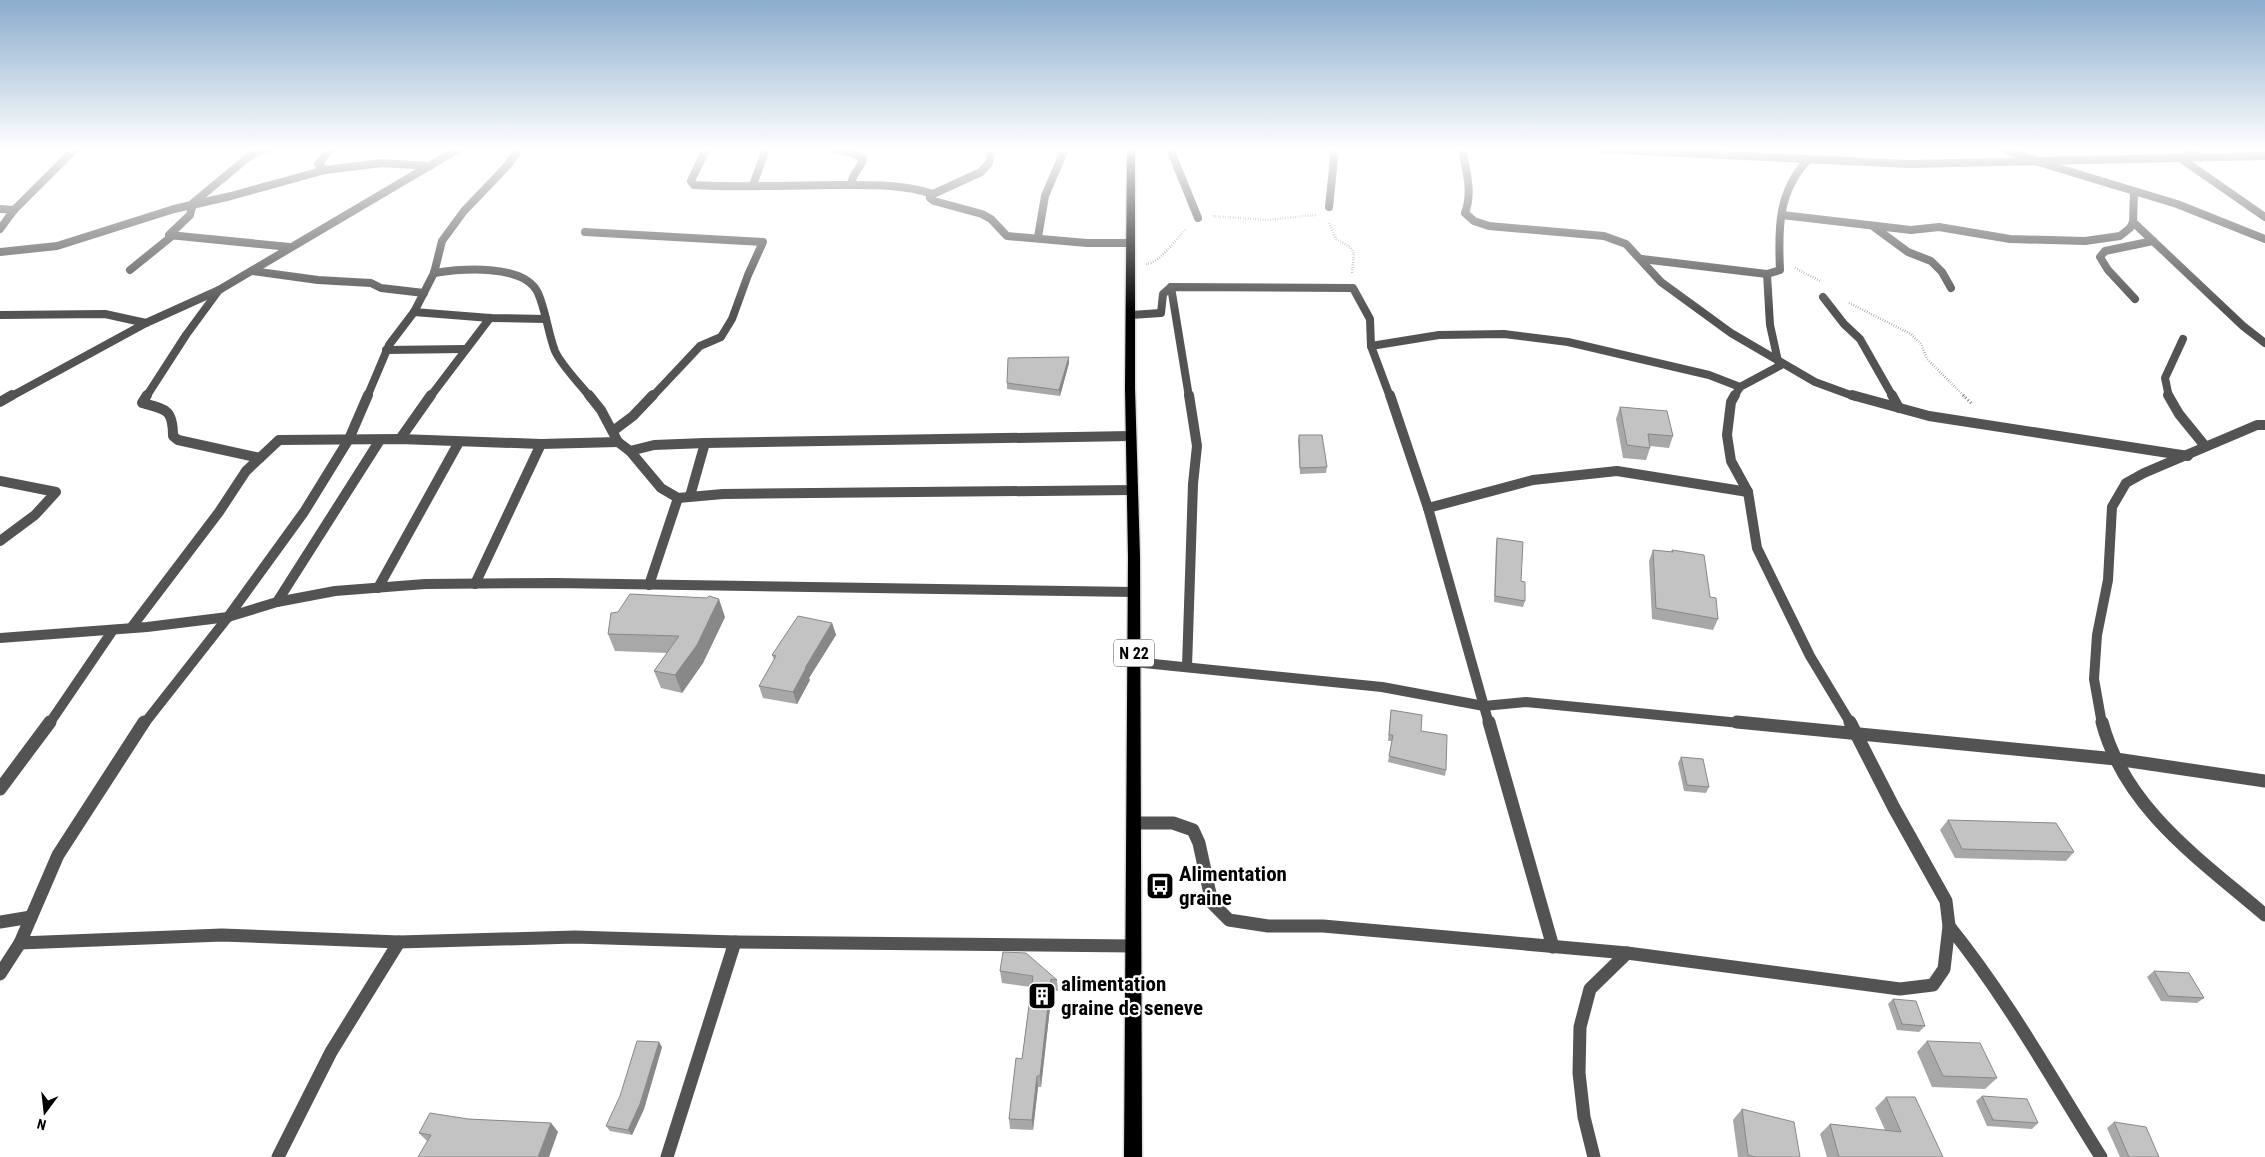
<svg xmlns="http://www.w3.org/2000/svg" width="2265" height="1157" viewBox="0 0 2265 1157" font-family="'Roboto Condensed',sans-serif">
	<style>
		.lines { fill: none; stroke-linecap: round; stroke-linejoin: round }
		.primary-casing { stroke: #dbdbdb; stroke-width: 3 }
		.path-far1 { stroke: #757575; stroke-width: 2.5; stroke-dasharray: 0.5 2; stroke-linecap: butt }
		.path { stroke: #757575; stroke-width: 3; stroke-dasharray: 1 2.5; stroke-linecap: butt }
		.minor-far2 { stroke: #535353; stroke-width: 8 }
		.minor-far1 { stroke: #535353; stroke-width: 10 }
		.minor { stroke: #535353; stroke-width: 13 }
		.tertiary { stroke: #535353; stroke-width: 8 }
		.primary { fill: #000; fill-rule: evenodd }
		.wall { fill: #a8a8a8 }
		.shaded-wall { fill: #888 }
		.building { fill: #c3c3c3; stroke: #888 }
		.labels { text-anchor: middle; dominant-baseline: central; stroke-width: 4.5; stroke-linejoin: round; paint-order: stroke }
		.shield { fill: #fff; stroke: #4c4c4c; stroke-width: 1 }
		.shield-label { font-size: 16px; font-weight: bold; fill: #000 }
		.near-poi-label { font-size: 21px; font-weight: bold; fill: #000; stroke: #fff; text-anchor: start }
	</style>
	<rect width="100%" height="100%" fill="#fff"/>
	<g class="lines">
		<defs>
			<path id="primary" d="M 1127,149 L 1135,149 L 1135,388 L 1140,557 L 1142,1157 L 1124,1157 L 1128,557 L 1125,388 Z"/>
		</defs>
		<use href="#primary" class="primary-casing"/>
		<g class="path-far1">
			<path d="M 1213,216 L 1267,220 L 1316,215"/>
			<path d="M 1329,223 L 1336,239 L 1350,247 L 1354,253 L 1352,273"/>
			<path d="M 1146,264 C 1160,263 1175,240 1186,229"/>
			<path d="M 1795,268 L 1820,281"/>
			<path d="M 1849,303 L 1911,334 L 1921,344 L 1927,359 L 1965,397"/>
		</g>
		<path class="path" d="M 1963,395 L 1972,404"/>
		<g class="minor-far2">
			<path d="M 267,149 L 258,151 L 246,159 L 193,203 L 190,215 L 169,235 L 290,247"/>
			<path d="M 706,149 L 691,181 L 694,185 C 742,188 790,185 839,185 C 871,185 902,184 933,194 L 930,198 L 934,201 L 982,214 L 991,219 L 1007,236 L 1087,243 L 1130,243"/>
			<path d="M 832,149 L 846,151 L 863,158 C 862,168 852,172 851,185"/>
			<path d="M 1170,149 L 1198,218"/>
			<path d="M 1462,149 C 1466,170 1473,192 1465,213 L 1474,221 L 1489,226 L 1604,236 L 1626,244 L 1661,282 L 1731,333 L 1815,382 L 1856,397"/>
			<path d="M 2005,149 L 2035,161 L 2177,204 L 2265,239"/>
			<path d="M 2187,149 L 2200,158"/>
			<path d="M 2180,158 L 2265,217"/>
			<path d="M 325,170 L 318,164 L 331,149"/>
			<path d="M 753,185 L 766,149"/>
			<path d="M 933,194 L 981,172 L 989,163 L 992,149"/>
			<path d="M 1329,207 L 1335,149"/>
			<path d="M 0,209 L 14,210"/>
			<path d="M 1782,215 L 1911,230 L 1939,227 L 2010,239 L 2085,241 L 2120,236 L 2130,228 L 2133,222 L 2134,192"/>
			<path d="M 2133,222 L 2243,326 L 2265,343"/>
			<path d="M 1874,227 L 1908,252 L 1931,261 L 1942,272 L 1951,288"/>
			<path d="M 0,229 L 14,210 L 75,149"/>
			<path d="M 585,232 L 763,242 L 748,275 L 732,319 L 721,337 L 700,346 L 652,397"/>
			<path d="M 1038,237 L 1045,196 L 1065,149"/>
			<path d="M 0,252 L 57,246 L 174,209 L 231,196 L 325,170 L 382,163 L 430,166"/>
			<path d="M 1642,259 L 1767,274 L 1780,270 C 1778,228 1778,190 1809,159"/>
			<path d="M 130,270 L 172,236"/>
			<path d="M 252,271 L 318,280 L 371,283 L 381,288 L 424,293"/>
			<path d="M 434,273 C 460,269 524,263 538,293 C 546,311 548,333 555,351 C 561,365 580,384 590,397"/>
			<path d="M 1767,274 L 1770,325 L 1778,361"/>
			<path d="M 1171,287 L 1189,397"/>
			<path d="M 1823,297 L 1844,324 L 1860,339 L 1893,397"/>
			<path d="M 2135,299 L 2108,270 L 2100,257 L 2105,251 L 2153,241"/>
			<path d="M 414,312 L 490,318 L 546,319"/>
			<path d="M 0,315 L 105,314 L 146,323"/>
			<path d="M 1131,315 L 1161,313 L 1163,294 L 1171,287 L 1353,288 L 1370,319 L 1371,346 L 1390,397"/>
			<path d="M 1371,346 L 1439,335 L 1504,334 L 1568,342 L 1709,375 L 1740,387"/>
			<path d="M 386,350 L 465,349"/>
			<path d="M 10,397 L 146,323 L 219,290 L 458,149"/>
			<path d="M 146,397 L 186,335 L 219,290"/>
			<path d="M 367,397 L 389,345 L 414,312 L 434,273 L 442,241 L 464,211 L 508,165 L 519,149"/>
			<path d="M 430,397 L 490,318"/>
			<path d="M 1734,397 L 1740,387 L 1783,364"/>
			<path d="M 2169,397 L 2165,378 L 2183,339"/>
		</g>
		<g class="minor-far1">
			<path d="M 147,395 L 142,403 C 166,409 173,409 173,436 L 178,440 L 260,458"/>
			<path d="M 589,395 L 601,410 L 618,442 L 630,451 L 661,488 L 678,498 L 649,585"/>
			<path d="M 1390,395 L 1428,508 L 1489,724"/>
			<path d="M 1735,395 L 1731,402 L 1727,435 L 1731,461 L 1748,492 L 1757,548 L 1810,656 L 1851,724"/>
			<path d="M 1852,395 L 1929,416 L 2188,456"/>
			<path d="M 1892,395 L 1899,408"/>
			<path d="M 2168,395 L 2179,414 L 2205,446"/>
			<path d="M 0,402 L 12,395"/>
			<path d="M 613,431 L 633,416 L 653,395"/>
			<path d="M 400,439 L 431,395"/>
			<path d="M 630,451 L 654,445 L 705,443 L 1131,436"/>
			<path d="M 0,481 L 56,492 L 35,515 L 0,541"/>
			<path d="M 690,496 L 705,443"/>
			<path d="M 678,498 L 723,494 L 1133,490"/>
			<path d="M 1428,508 L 1533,480 L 1617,471 L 1748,492"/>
			<path d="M 475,584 L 541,444"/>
			<path d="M 378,588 L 459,442"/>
			<path d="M 277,602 L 380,440"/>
			<path d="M 131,628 L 219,512 L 246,471 L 279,440 L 400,439 L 541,444 L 618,442"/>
			<path d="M 0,638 L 147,627 L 228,617 L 277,602 L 335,591 L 425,584 L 555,583 L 1134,592"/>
			<path d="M 1134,662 L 1382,687 L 1484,706 L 1526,702 L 1750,724"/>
			<path d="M 1187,667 L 1193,484 L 1197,446 L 1189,395"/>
			<path d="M 49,724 L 113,630"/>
			<path d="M 144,724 L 228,617 L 304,512 L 349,439 L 368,395"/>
			<path d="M 2102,724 L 2094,679 L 2097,635 L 2108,580 L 2112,507 L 2126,483 L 2144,473 L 2257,425 L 2265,425"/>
		</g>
		<g class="minor">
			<path d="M 1489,722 L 1553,947"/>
			<path d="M 1737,722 L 2116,759 L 2265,781"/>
			<path d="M 2102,722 C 2125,809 2201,860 2265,915"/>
			<path d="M 0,789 L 50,722"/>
			<path d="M 1134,823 L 1173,823 L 1193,830 L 1199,843 L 1212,903 L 1229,920 L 1268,926 L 1323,926 L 1627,953"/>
			<path d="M 0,922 L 31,917"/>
			<path d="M 1949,926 C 2007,998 2052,1079 2101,1157"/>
			<path d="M 20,943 L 222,935 L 399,942 L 575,937 L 735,942 L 1132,946"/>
			<path d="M 0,974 L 20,943 L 58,855 L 144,722"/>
			<path d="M 278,1157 L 331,1052 L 399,942"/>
			<path d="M 667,1157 L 735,942"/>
			<path d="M 1594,1157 L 1584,1117 L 1579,1073 L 1580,1027 L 1590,989 L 1627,953 L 1900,989 L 1933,985 L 1944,969 L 1949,926 L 1946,901 L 1894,808 L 1850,722"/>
		</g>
		<path class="tertiary" d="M 1599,149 L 1909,164 L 2265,156"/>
		<use href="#primary" class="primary"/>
	</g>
	<g class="wall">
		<path d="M 1069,357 L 1069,363 L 1060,396 L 1007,389 L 1007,383 Z"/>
		<path d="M 1620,407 L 1673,436 L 1669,448 L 1650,446 L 1650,448 L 1646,460 L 1623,458 L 1616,419 Z"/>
		<path d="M 1299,435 L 1327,467 L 1326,473 L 1300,474 L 1298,441 Z"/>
		<path d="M 1497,538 L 1521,581 L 1525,601 L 1523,607 L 1494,602 L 1496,544 Z"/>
		<path d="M 1653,550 L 1671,552 L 1672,550 L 1710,597 L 1718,619 L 1713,630 L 1652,619 L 1649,561 Z"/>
		<path d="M 725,617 L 703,663 L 682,693 L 661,688 L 654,671 L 667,653 L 615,651 L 608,634 Z"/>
		<path d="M 832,623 L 836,635 L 809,678 L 810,680 L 797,704 L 763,698 L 759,686 L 774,660 L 772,655 Z"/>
		<path d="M 1391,710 L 1421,731 L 1446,770 L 1445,776 L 1388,762 L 1392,741 L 1388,741 L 1390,717 Z"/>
		<path d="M 1681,757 L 1709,787 L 1706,793 L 1684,791 L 1678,763 Z"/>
		<path d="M 1948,820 L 2074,852 L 2066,861 L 1955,858 L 1940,830 Z"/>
		<path d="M 1000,971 L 1057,980 L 1058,991 L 1052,990 L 1041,1087 L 1038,1087 L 1033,1130 L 1010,1129 L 1009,1119 L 1022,1059 L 1031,987 L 1002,983 Z"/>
		<path d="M 2154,971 L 2204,998 L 2197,1003 L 2161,1001 L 2147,977 Z"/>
		<path d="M 1893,999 L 1925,1026 L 1919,1032 L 1897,1030 L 1888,1004 Z"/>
		<path d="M 1927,1041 L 1997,1078 L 1985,1089 L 1932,1087 L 1917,1052 Z"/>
		<path d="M 662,1047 L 644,1109 L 632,1135 L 610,1131 L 606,1126 Z"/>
		<path d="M 1982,1096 L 2038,1123 L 2032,1129 L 1987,1126 L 1976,1101 Z"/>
		<path d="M 1886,1097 L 1943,1157 L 1827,1157 L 1820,1134 L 1830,1124 L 1885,1130 L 1875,1108 Z"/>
		<path d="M 1742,1109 L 1800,1157 L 1738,1157 L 1733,1120 Z"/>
		<path d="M 468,1119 L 551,1123 L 558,1132 L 427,1141 L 419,1133 Z"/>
		<path d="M 2114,1122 L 2159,1157 L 2120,1157 L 2107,1128 Z"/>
	</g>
	<g class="shaded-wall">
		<path d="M 1069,357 L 1069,363 L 1060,396 L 1059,390 Z"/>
		<path d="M 719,599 L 725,617 L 703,663 L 682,693 L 675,675 Z"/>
		<path d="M 832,623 L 836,635 L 809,678 L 810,680 L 797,704 L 793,692 L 805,668 Z"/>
		<path d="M 1051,979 L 1052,990 L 1041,1087 L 1040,1076 Z"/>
		<path d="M 659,1042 L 662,1047 L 644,1109 L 632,1135 L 628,1130 Z"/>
		<path d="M 1037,1076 L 1038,1087 L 1033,1130 L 1032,1120 Z"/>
		<path d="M 551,1123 L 558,1132 L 549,1157 L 538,1157 Z"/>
	</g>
	<g class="building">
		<path d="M 1069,357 L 1059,390 L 1007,383 L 1008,358 Z"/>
		<path d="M 1620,407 L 1667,411 L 1673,436 L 1648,434 L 1650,448 L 1627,445 Z"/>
		<path d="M 1299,435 L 1322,435 L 1327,467 L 1300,468 Z"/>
		<path d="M 1497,538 L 1523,542 L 1521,581 L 1525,582 L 1525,601 L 1495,596 Z"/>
		<path d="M 1653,550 L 1673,552 L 1672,550 L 1704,555 L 1710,597 L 1716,598 L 1718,619 L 1656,608 Z"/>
		<path d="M 630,594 L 707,598 L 709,596 L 719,599 L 697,645 L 675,675 L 654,671 L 679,636 L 608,634 L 611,613 L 618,612 Z"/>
		<path d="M 798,616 L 832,623 L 805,668 L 806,668 L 793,692 L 759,686 L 776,656 L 772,655 Z"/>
		<path d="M 1391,710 L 1422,715 L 1421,731 L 1447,735 L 1446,770 L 1389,756 L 1393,735 L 1389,735 Z"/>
		<path d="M 1681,757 L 1703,759 L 1709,787 L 1687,785 Z"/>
		<path d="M 1948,820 L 2056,823 L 2074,852 L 1962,849 Z"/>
		<path d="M 1003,952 L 1026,953 L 1057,980 L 1051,979 L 1040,1076 L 1037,1076 L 1032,1120 L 1009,1119 L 1016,1058 L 1022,1059 L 1033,976 L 1000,971 Z"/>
		<path d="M 2154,971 L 2189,973 L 2204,998 L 2168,996 Z"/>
		<path d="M 1893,999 L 1916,1001 L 1925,1026 L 1902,1024 Z"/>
		<path d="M 637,1041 L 659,1042 L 640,1104 L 628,1130 L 606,1126 L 620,1096 Z"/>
		<path d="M 1927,1041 L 1980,1043 L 1997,1078 L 1943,1076 Z"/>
		<path d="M 1982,1096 L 2027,1099 L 2038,1123 L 1993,1120 Z"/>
		<path d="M 1886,1097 L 1915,1097 L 1943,1157 L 1839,1157 L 1830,1124 L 1901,1132 Z"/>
		<path d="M 1742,1109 L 1794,1122 L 1800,1157 L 1755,1157 L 1748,1155 Z"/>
		<path d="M 430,1113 L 468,1119 L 551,1123 L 538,1157 L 418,1157 L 431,1135 L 419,1133 Z"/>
		<path d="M 2114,1122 L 2146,1127 L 2159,1157 L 2129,1157 Z"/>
	</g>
	<linearGradient id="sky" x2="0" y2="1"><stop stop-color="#8baccc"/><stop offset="0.48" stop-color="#fff"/><stop offset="1" stop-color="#fff" stop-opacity="0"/></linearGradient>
	<rect width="2265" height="311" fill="url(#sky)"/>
	<defs>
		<symbol id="bus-square" viewBox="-11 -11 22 22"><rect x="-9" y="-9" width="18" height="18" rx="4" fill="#000" stroke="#fff"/><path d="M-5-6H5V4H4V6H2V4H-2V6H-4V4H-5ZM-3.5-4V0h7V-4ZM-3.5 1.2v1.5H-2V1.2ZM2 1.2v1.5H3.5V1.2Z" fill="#fff"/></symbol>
		<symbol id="building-square" viewBox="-11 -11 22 22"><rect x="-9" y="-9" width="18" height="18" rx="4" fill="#000" stroke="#fff"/><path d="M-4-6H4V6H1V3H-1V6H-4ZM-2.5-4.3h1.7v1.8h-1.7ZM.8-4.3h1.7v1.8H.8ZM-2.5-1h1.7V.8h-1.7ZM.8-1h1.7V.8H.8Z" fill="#fff"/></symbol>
	</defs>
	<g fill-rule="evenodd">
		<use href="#bus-square" x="1144" y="870" width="32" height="32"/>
		<use href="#building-square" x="1026" y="980" width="32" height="32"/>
	</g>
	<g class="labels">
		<rect class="shield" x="1114" y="639.5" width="40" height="27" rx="4"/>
		<g class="shield-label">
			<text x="1134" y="653">N 22</text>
		</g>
		<g class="near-poi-label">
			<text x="1179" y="874">Alimentation<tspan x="1179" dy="24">graine</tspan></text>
			<text x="1061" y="984">alimentation<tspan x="1061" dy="24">graine de seneve</tspan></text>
		</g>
	</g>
	<g transform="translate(45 1112) rotate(195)" stroke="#ffffff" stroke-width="4" paint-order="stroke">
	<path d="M0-4L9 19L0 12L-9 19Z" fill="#000000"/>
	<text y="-8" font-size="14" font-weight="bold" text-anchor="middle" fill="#000000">N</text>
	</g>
</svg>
